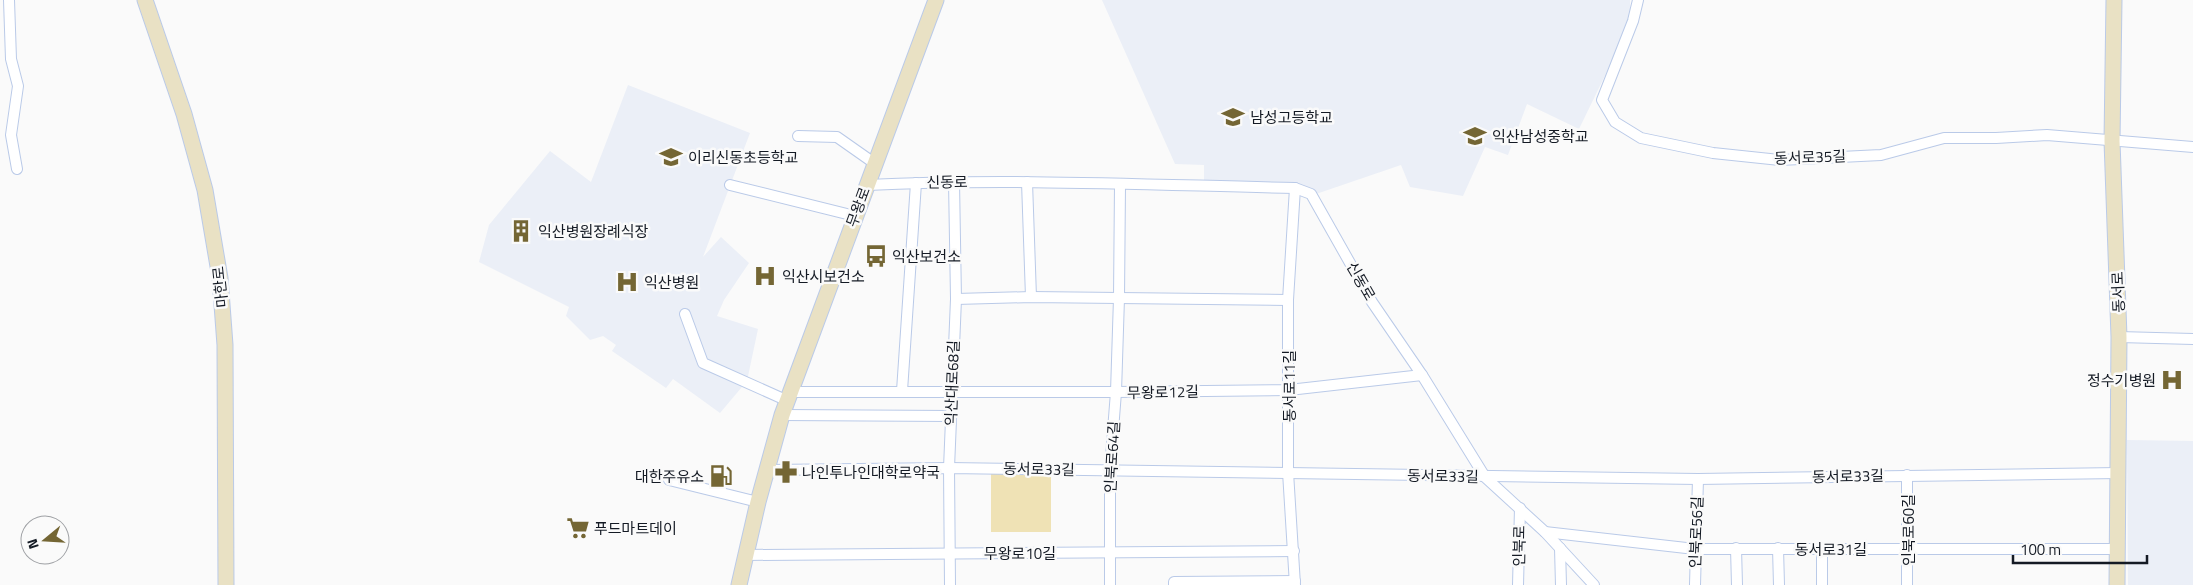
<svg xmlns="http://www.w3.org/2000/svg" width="2193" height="585" viewBox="0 0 2193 585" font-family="'Titillium Web','Noto Sans KR',sans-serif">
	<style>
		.built { fill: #ebeff7 }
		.green { fill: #efe2b5 }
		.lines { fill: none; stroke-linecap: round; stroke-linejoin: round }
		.street-casing { stroke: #bacae8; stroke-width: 12 }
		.secondary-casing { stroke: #bacae8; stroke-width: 17 }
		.street { stroke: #fff; stroke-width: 10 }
		.secondary { stroke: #e9e1c4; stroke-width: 15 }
		.labels { text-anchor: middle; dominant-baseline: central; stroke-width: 5; stroke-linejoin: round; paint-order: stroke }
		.poi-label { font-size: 15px; fill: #141a24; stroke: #fafafa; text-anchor: start }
		.street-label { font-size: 15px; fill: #141a24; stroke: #fafafa }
	</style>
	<rect width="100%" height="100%" fill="#fafafa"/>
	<g class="built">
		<path d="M 1102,0 L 1630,0 L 1630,24 L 1579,129 L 1527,104 L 1508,155 L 1485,147 L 1463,196 L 1410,187 L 1401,165 L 1316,194 L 1204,183 L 1204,165 L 1175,164 Z"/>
		<path d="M 628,85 L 750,133 L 703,257 L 721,237 L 749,263 L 724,300 L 717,316 L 758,329 L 747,381 L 720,413 L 673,379 L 666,388 L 612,351 L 616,345 L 603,336 L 590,340 L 566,316 L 569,307 L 479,262 L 489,225 L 550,151 L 591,182 Z"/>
		<path d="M 2127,440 L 2193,441 L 2193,585 L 2128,585 Z"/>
	</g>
	<rect class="green" x="991" y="472" width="60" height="60"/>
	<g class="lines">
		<defs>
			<g id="street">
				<path d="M 9,0 L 11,59 L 18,86 L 11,135 L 17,169"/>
				<path d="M 1638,0 L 1633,21 L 1602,100 L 1615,122 L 1641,138 L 1713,153 L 1780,160 L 1881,155 L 1944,138 L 1996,138 L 2047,135 L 2193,147"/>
				<path d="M 798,136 L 837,137 L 874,163"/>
				<path d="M 1027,182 L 1031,297"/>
				<path d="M 730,185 L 855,216"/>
				<path d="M 867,185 C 1009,178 1152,185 1295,188 L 1311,194 L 1372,302 L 1422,375 L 1485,477 L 1545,532 L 1594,585"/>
				<path d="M 1295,188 L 1288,300 L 1288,472 L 1295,585"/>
				<path d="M 956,299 L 1031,297 L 1288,300"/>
				<path d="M 685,314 L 703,363 L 788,401"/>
				<path d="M 2119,337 L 2193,339"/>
				<path d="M 902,391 L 916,183"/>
				<path d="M 792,392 L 1116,392 L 1289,390 L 1422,375"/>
				<path d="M 782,415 L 951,416"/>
				<path d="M 768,470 L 949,468 L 1698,479 L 2119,473"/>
				<path d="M 1907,475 L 1907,585"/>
				<path d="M 669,480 L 758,502"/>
				<path d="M 1545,532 L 1695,549 L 2119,549"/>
				<path d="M 1560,548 L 1561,585"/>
				<path d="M 1736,548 L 1737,585"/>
				<path d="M 1778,548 L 1779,585"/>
				<path d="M 1822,548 L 1822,585"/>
				<path d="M 746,555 L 1294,551"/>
				<path d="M 950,585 L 949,468 L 956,299 L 954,181"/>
				<path d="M 1110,585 L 1110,469 L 1116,392 L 1119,298 L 1120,185"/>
				<path d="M 1174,585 L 1174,582 L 1295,581"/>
				<path d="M 1518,585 L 1520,508"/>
				<path d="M 1695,585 L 1698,479"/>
			</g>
			<g id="secondary">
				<path d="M 145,0 L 184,114 L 205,190 L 220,278 L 225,345 L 226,585"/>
				<path d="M 2114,0 L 2112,141 L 2119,337 L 2117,585"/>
				<path d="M 739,585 L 758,502 L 782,415 L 936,0"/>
			</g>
		</defs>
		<use href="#street" class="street-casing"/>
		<use href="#secondary" class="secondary-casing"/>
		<use href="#street" class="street"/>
		<use href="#secondary" class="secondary"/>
	</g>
	<defs>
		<symbol id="school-bare" viewBox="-9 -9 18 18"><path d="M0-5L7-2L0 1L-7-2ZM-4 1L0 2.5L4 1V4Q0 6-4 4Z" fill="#746634" stroke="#fafafa" stroke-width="2.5" paint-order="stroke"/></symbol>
		<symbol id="building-bare" viewBox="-9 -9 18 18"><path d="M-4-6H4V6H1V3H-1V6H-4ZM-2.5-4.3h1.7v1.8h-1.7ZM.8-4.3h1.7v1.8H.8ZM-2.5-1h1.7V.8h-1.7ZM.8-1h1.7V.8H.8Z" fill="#746634" stroke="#fafafa" stroke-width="2.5" paint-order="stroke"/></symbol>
		<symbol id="bus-bare" viewBox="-9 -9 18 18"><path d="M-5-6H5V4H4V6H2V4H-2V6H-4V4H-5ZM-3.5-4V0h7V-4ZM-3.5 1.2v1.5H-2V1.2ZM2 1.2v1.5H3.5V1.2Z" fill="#746634" stroke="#fafafa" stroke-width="2.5" paint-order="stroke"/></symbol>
		<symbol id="hospital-bare" viewBox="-9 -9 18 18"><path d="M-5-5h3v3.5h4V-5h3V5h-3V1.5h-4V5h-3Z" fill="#746634" stroke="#fafafa" stroke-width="2.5" paint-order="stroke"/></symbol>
		<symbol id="pharmacy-bare" viewBox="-9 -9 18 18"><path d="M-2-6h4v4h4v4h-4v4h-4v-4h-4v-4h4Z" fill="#746634" stroke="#fafafa" stroke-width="2.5" paint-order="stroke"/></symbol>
		<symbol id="fuel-bare" viewBox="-9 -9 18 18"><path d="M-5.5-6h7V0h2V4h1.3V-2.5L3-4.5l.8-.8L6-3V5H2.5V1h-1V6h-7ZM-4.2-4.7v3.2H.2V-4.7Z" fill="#746634" stroke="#fafafa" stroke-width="2.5" paint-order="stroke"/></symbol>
		<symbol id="supermarket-bare" viewBox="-9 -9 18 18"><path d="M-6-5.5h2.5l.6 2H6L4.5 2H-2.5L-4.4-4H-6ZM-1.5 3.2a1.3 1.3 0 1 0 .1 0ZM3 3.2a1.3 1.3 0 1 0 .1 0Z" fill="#746634" stroke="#fafafa" stroke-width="2.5" paint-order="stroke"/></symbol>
	</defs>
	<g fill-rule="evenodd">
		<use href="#school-bare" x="1217" y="101" width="32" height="32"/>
		<use href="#school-bare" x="1459" y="120" width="32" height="32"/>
		<use href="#school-bare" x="655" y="141" width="32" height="32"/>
		<use href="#building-bare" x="505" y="215" width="32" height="32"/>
		<use href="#bus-bare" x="860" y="240" width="32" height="32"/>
		<use href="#hospital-bare" x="749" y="260" width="32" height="32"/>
		<use href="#hospital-bare" x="611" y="266" width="32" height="32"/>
		<use href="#hospital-bare" x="2156" y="364" width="32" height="32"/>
		<use href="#pharmacy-bare" x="770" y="456" width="32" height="32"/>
		<use href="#fuel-bare" x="705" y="460" width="32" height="32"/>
		<use href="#supermarket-bare" x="562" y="512" width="32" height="32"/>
	</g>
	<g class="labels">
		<g class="poi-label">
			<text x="1250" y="117">남성고등학교</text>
			<text x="1492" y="136">익산남성중학교</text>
			<text x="688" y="157">이리신동초등학교</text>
			<text x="538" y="231">익산병원장례식장</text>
			<text x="892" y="256">익산보건소</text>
			<text x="782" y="276">익산시보건소</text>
			<text x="644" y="282">익산병원</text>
			<text x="2156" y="380" text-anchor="end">정수기병원</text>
			<text x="802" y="472">나인투나인대학로약국</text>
			<text x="704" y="476" text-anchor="end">대한주유소</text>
			<text x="594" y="528">푸드마트데이</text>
		</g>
		<g class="street-label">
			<text transform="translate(1810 157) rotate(-2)">동서로35길</text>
			<text transform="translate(947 182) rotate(-1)">신동로</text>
			<text transform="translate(858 207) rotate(-70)">무왕로</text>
			<text transform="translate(1361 281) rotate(60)">신동로</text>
			<text transform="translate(220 287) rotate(-96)">마한로</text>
			<text transform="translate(2118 292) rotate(-92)">동서로</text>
			<text transform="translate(952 383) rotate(-88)">익산대로68길</text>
			<text transform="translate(1289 386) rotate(-90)">동서로11길</text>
			<text transform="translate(1163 392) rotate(-1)">무왕로12길</text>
			<text transform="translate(1112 457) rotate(-87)">인북로64길</text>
			<text transform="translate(1039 469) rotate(1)">동서로33길</text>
			<text transform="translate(1443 476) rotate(1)">동서로33길</text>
			<text transform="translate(1848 476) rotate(-1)">동서로33길</text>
			<text transform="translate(1908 530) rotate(-90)">인북로60길</text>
			<text transform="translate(1696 532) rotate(-88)">인북로56길</text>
			<text transform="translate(1519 546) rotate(-89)">인북로</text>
			<text x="1831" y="549">동서로31길</text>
			<text x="1020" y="553">무왕로10길</text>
		</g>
	</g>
	<g transform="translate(45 540) rotate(252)"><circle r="24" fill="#fafafa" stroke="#9ea0a4"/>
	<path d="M0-4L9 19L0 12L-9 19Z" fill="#746634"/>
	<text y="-8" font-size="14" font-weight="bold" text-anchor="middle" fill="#141a24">N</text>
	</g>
	<path d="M2013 555v8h134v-8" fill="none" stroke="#141a24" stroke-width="2.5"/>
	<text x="2020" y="555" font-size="15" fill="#141a24" stroke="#fafafa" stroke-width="4" paint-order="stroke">100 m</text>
</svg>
